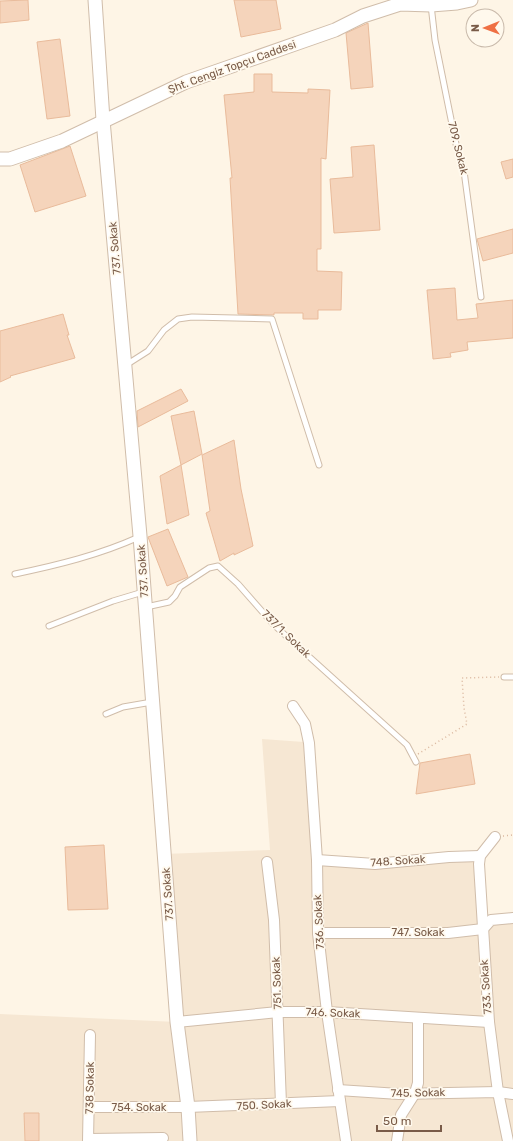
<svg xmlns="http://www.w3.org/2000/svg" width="513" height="1141" viewBox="0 0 513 1141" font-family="Rubik,sans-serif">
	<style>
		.residential { fill: #f6e7d3 }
		.building { fill: #f5d4bb; stroke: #e9bb9b }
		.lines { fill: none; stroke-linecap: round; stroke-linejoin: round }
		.service-casing { stroke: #d0bdaa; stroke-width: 7 }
		.minor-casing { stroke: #d0bdaa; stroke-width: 12 }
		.tertiary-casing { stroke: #d0bdaa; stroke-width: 15 }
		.path { stroke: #dab79e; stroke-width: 1.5; stroke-dasharray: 1 3; stroke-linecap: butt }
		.service { stroke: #fff; stroke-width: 5 }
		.minor { stroke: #fff; stroke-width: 10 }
		.tertiary { stroke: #fff; stroke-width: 13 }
		.labels { text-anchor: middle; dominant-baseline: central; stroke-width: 3.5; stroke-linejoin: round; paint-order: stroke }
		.street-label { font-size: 11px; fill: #795b48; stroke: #fff9ed }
	</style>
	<rect width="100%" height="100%" fill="#fef5e6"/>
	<path class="residential" d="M 262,739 L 304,742 L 316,856 L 380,859 L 480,853 L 482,923 L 513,921 L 513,1141 L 0,1141 L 0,1014 L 177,1022 L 164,854 L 270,850 Z"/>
	<g class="building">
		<path d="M 28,0 L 29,20 L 0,23 L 0,1 Z"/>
		<path d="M 234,0 L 276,0 L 281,29 L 241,37 Z"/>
		<path d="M 368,23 L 373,87 L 351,89 L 346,33 Z"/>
		<path d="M 60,39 L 70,116 L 47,119 L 37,42 Z"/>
		<path d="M 254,74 L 272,74 L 272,92 L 308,93 L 308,89 L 330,90 L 326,159 L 321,158 L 321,249 L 317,249 L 317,271 L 342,272 L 341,310 L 318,310 L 318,319 L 303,319 L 303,313 L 274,313 L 274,315 L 238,314 L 230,178 L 232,178 L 224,95 L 254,92 Z"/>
		<path d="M 374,145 L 380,230 L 334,233 L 330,179 L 353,177 L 351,147 Z"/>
		<path d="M 70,146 L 86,196 L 35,212 L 20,165 Z"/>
		<path d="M 513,159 L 513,177 L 506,179 L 501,162 Z"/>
		<path d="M 513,229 L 513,253 L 483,261 L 477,239 Z"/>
		<path d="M 455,288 L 457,320 L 478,318 L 476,304 L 513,300 L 513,338 L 467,342 L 468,350 L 450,353 L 451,357 L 433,359 L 427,290 Z"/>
		<path d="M 63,314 L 69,335 L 67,335 L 75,358 L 10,376 L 11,377 L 0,382 L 0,331 Z"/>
		<path d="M 181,389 L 188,401 L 138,427 L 137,411 Z"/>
		<path d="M 194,411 L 202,454 L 181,465 L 171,416 Z"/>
		<path d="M 234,440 L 241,489 L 253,546 L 234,555 L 234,553 L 220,561 L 206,513 L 210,511 L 202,455 Z"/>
		<path d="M 181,465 L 189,515 L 167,524 L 160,476 Z"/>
		<path d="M 168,529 L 188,577 L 167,586 L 148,537 Z"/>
		<path d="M 470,754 L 475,784 L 416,794 L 420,763 Z"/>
		<path d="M 104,845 L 108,909 L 68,910 L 65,847 Z"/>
		<path d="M 24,1113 L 39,1113 L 39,1141 L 25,1141 Z"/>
	</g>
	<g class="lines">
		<defs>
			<g id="service">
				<path d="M 431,5 L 435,40 L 456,144 L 464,171 L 481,297"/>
				<path d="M 126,365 L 148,351 L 164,330 L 178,319 L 192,317 L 272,319 L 319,465"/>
				<path d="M 15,574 C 58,565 99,555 139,537"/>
				<path d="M 146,607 L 169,602 L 175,596 L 180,587 L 209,568 L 218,566 L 238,584 L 274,625 L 407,745 L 416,762"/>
				<path d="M 49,626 L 113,601 L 143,592"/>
				<path d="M 504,677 L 513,677"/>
				<path d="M 106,714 L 123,707 L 152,702"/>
			</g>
			<g id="minor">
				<path d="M 293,706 L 305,724 L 309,743 L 317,860 L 318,933 L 327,1012 L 346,1141"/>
				<path d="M 495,837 L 480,856 L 479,864 L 489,1022 L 498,1092 L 508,1141"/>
				<path d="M 317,860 L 375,864 L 449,857 L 480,856"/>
				<path d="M 267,862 L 274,920 L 281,1104"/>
				<path d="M 318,933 L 448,933 L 483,929 L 491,920 L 513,918"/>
				<path d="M 177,1022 L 278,1012 L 327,1012 L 489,1022"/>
				<path d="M 338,1090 L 399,1094 L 498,1092 L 513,1094"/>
				<path d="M 90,1107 L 188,1107 L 340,1101"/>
				<path d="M 89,1139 L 163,1138"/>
				<path d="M 88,1141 L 90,1035"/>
				<path d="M 397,1141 L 401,1115 L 415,1093 L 418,1083 L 418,1018"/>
			</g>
			<g id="tertiary">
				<path d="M 95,0 L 103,120 L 140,536 L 177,1022 L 188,1107 L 190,1141"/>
				<path d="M 0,159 L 10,159 L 62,141 L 186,82 L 335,30 L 363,16 L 400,4 L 431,5 L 457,3 L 471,0"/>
			</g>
		</defs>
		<use href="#service" class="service-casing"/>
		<use href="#minor" class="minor-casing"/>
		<use href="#tertiary" class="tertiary-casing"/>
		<g class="path">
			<path d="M 418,754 L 467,724 L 464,708 L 462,678 L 499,677"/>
			<path d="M 503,836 L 513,835"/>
		</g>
		<use href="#service" class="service"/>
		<use href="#minor" class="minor"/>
		<use href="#tertiary" class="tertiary"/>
	</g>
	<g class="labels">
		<g class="street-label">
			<text transform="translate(232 67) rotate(-20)">Şht. Cengiz Topçu Caddesi</text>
			<text transform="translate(458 148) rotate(76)">709. Sokak</text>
			<text transform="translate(115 248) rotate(-95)">737. Sokak</text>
			<text transform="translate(143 571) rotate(-94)">737. Sokak</text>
			<text transform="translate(286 634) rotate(44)">737/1. Sokak</text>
			<text transform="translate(398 861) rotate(-4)">748. Sokak</text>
			<text transform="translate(168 894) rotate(-94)">737. Sokak</text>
			<text transform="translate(319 922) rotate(-93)">736. Sokak</text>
			<text x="418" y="932">747. Sokak</text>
			<text transform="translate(277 983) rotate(-92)">751. Sokak</text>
			<text transform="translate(486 987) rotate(-94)">733. Sokak</text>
			<text transform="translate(333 1013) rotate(2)">746. Sokak</text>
			<text transform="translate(90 1088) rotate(-89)">738 Sokak</text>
			<text transform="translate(418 1093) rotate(-1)">745. Sokak</text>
			<text transform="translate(264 1105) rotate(-3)">750. Sokak</text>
			<text x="139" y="1107">754. Sokak</text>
		</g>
	</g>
	<g transform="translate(485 28) rotate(269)"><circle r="19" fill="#fff9ed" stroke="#c9baab"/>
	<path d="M0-3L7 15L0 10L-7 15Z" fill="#ef7044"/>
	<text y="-6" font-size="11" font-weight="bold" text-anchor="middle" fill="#795b48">N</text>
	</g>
	<path d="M377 1125v6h64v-6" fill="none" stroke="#795b48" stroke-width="2"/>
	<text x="383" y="1125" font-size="12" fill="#795b48" stroke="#fff9ed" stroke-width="3" paint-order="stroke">50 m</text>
</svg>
